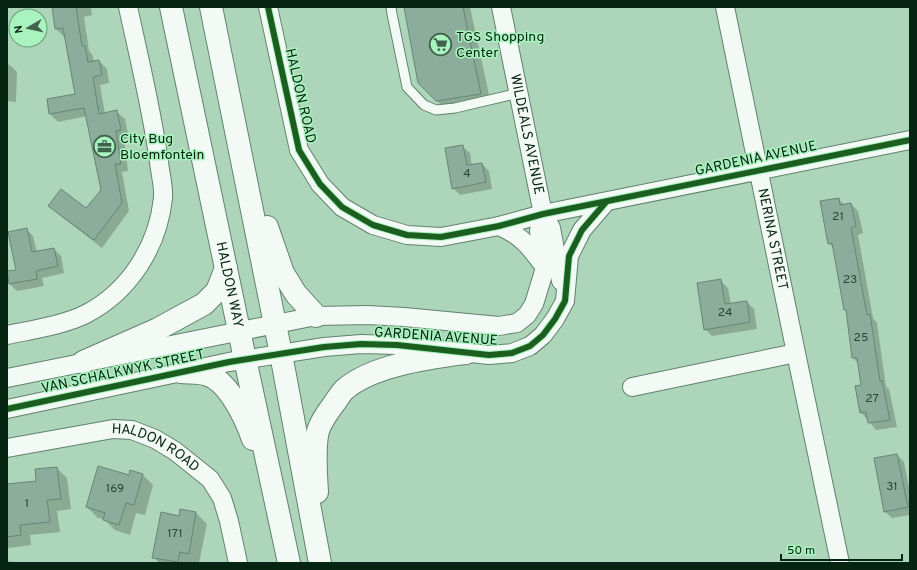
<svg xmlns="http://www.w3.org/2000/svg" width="917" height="570" viewBox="0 0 917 570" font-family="Overpass,sans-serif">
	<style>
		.shadow { fill: #0003 }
		.building { fill: #8cad9c; stroke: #658777 }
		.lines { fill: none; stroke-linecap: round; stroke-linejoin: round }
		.lane-casing { stroke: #61826e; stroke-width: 11 }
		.street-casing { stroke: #61826e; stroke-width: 20 }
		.highway-casing { stroke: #61826e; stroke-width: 24 }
		.lane { stroke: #f3f9f4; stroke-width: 9 }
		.street { stroke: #f3f9f4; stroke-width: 18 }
		.highway { stroke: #f3f9f4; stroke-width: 22 }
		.cycleway-casing { stroke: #a9f3bf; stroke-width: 8 }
		.cycleway { stroke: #1b5e20; stroke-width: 6 }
		.labels { text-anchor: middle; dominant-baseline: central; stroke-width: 3; stroke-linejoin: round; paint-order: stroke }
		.number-label { font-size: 12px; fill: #274634 }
		.poi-label { font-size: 14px; fill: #052411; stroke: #a9f3bf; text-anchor: start }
		.street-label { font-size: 14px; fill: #052411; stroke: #a9f3bf }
	</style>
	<rect width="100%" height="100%" fill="#add5b9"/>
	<g class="shadow">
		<path d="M 53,7 L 91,7 L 92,15 L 84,17 L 89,51 L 92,54 L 94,62 L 99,61 L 107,69 L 109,83 L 100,85 L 105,114 L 117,112 L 125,119 L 129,138 L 124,139 L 128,171 L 122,172 L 129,211 L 102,248 L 57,213 L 49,206 L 86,210 L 102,190 L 87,116 L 58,122 L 50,114 L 76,94 L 66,36 L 64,37 L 56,29 Z"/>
		<path d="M 405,7 L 470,7 L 491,104 L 447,111 L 419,83 Z"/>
		<path d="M 7,64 L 10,65 L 17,72 L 16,102 L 7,101 Z"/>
		<path d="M 462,146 L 470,153 L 472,166 L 482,164 L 489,171 L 492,189 L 460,195 L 453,188 Z"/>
		<path d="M 838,199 L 845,205 L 851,204 L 858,211 L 863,233 L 858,235 L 873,318 L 877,323 L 886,387 L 889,389 L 897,427 L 876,430 L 861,412 L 862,386 L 859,364 L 853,358 L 847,312 L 845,310 L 834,248 L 828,243 Z"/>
		<path d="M 26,229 L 33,236 L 37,253 L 54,249 L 61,256 L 64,273 L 42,278 L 44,286 L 17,291 L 10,284 L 17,270 Z"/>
		<path d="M 721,281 L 728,288 L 731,304 L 747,302 L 754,309 L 757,329 L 712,336 L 705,329 Z"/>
		<path d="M 897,455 L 904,462 L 910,492 L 910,515 L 892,518 L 884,511 Z"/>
		<path d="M 57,468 L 67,478 L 71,509 L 57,511 L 60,532 L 30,535 L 31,545 L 9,548 L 7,545 L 7,486 L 37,482 Z"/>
		<path d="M 143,475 L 153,485 L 145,515 L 136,513 L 130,535 L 115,530 L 104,519 L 98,518 L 87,507 L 130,477 Z"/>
		<path d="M 181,511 L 196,513 L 207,524 L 199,563 L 159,563 L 154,557 L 180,517 Z"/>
		<path d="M 11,561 L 13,563 L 7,563 L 7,562 Z"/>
	</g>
	<g class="building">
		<path d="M 52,7 L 76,7 L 82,46 L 85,46 L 88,62 L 99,60 L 102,75 L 93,77 L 99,114 L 117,110 L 121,130 L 116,131 L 121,164 L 115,164 L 122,203 L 94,240 L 48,206 L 61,189 L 86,208 L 101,190 L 84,108 L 49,114 L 47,99 L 75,94 L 63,28 L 55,29 Z"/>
		<path d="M 404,7 L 463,7 L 481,94 L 436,101 L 418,83 Z"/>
		<path d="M 463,145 L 467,165 L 482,163 L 486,182 L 452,189 L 445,148 Z"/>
		<path d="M 839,198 L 840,205 L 851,203 L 856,226 L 851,228 L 867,315 L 870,314 L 880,381 L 882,381 L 890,420 L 868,423 L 866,412 L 860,413 L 855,386 L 861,385 L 857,358 L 852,358 L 846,310 L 844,310 L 832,243 L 828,244 L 820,201 Z"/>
		<path d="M 27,228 L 32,252 L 54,248 L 58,266 L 36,271 L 37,279 L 9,284 L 7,271 L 16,270 L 8,232 Z"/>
		<path d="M 721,279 L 725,304 L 747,301 L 750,322 L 704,330 L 697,283 Z"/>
		<path d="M 897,454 L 908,507 L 884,512 L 874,458 Z"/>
		<path d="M 98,466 L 129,475 L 130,470 L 143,474 L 134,505 L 126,503 L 119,525 L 103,520 L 105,513 L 86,507 Z"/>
		<path d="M 57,467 L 61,499 L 47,500 L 50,522 L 20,525 L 21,535 L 7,537 L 7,484 L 36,481 L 35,469 Z"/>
		<path d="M 180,509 L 196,512 L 189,554 L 180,552 L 178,562 L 152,558 L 161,512 L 179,516 Z"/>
	</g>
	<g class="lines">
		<defs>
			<path id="lane" d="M 391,7 L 392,14 L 407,87 L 424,105 L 436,110 L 455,108 L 519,93"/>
			<g id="street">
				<path d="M 268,7 L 299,150 L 320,184 L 342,207 L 373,225 L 407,235 L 441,237 L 499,226 L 543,214 L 910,140"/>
				<path id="s1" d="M 501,7 L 543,214 L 551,228 L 561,281"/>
				<path id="s2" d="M 725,7 L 796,353 L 840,563"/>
				<path d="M 499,226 C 522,236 529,246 544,266"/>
				<path d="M 7,335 C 31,330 64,325 86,314 C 130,291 158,246 163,198 C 164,186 160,173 159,162 C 152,110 139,58 128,7"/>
				<path d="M 7,378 L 316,316 L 368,315 L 404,317 L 499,326 L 517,323 L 527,315 L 534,304 L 545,268 L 539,231 L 543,214"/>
				<path d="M 632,387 L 796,353"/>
				<path d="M 7,409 L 229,362 L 324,347 L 361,344 L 397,345 L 489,355 L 512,353 L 530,346 L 543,335 L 555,319 L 565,301 L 569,256 L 582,230 L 606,202"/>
				<path id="s3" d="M 7,448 L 113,429 L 132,430 L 155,439 L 175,451 L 210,479 L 222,498 L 229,521 L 238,563"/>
			</g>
			<g id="highway">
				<path id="s4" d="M 171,7 L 245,359 L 289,563"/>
				<path d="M 211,7 L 281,354 L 320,563"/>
				<path d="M 267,227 L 283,273 L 296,294 L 316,316"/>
				<path d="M 83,362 L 158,329 L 204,304 L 217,291 L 226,268"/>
				<path d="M 181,372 C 189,373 200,372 208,375 C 229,382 246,419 253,439"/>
				<path d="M 317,492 C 316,477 314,446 318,431 C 321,421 327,413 333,405 C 337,400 340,394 344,390 C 372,365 429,358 466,353"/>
			</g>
		</defs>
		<use href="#lane" class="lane-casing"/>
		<use href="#street" class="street-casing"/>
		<use href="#highway" class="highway-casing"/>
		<use href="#lane" class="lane"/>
		<use href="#street" class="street"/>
		<use href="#highway" class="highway"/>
		<defs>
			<g id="cycleway">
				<path d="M 268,7 L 299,150 L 320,184 L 342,207 L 373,225 L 407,235 L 441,237 L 499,226 L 543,214 L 910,140"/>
				<path d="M 7,409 L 229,362 L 324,347 L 361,344 L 397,345 L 489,355 L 512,353 L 530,346 L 543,335 L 555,319 L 565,301 L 569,256 L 582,230 L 606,202"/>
			</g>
		</defs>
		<use href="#cycleway" class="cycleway-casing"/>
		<use href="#cycleway" class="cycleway"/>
	</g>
	<defs>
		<symbol id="supermarket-ring" viewBox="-11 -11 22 22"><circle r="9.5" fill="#a9f3bf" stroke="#40624c" stroke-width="1.5"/><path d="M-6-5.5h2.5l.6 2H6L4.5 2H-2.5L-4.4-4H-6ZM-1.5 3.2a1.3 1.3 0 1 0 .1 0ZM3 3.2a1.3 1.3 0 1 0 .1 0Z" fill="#40624c"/></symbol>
		<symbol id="office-ring" viewBox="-11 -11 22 22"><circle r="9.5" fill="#a9f3bf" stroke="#40624c" stroke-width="1.5"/><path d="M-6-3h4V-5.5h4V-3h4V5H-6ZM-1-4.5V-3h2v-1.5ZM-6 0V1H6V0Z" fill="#40624c"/></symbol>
	</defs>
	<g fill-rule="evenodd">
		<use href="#supermarket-ring" x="428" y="32" width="25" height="25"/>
		<use href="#office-ring" x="92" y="134" width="25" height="25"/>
	</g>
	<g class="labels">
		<g class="number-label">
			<text x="467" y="174">4</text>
			<text x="838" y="217">21</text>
			<text x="850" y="280">23</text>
			<text x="725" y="313">24</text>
			<text x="861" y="338">25</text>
			<text x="872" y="399">27</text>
			<text x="892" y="487">31</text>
			<text x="115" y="489">169</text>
			<text x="27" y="504">1</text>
			<text x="175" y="534">171</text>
		</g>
		<g class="poi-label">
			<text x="456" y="37">TGS Shopping<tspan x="456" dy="16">Center</tspan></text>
			<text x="120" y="139">City Bug<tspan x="120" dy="16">Bloemfontein</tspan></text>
		</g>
		<g class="street-label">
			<text transform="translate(300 96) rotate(77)">HALDON ROAD</text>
			<text stroke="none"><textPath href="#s1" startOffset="130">WILDEALS AVENUE</textPath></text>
			<text transform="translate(756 159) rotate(-12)">GARDENIA AVENUE</text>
			<text stroke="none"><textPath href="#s2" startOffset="237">NERINA STREET</textPath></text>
			<text stroke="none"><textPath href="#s4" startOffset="284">HALDON WAY</textPath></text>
			<text transform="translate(436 337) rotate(4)">GARDENIA AVENUE</text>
			<text transform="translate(123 372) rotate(-12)">VAN SCHALKWYK STREET</text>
			<text stroke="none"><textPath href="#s3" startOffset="155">HALDON ROAD</textPath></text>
		</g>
	</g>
	<rect width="917" height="570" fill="none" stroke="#052411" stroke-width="16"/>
	<g transform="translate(28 28) rotate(261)"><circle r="19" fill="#a9f3bf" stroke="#67a079"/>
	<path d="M0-3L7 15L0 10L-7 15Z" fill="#40624c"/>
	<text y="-6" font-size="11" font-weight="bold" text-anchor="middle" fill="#052411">N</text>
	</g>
	<path d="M781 554v6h121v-6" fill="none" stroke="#052411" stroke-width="2"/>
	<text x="787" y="554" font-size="12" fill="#052411" stroke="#a9f3bf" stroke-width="3" paint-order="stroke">50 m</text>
</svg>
